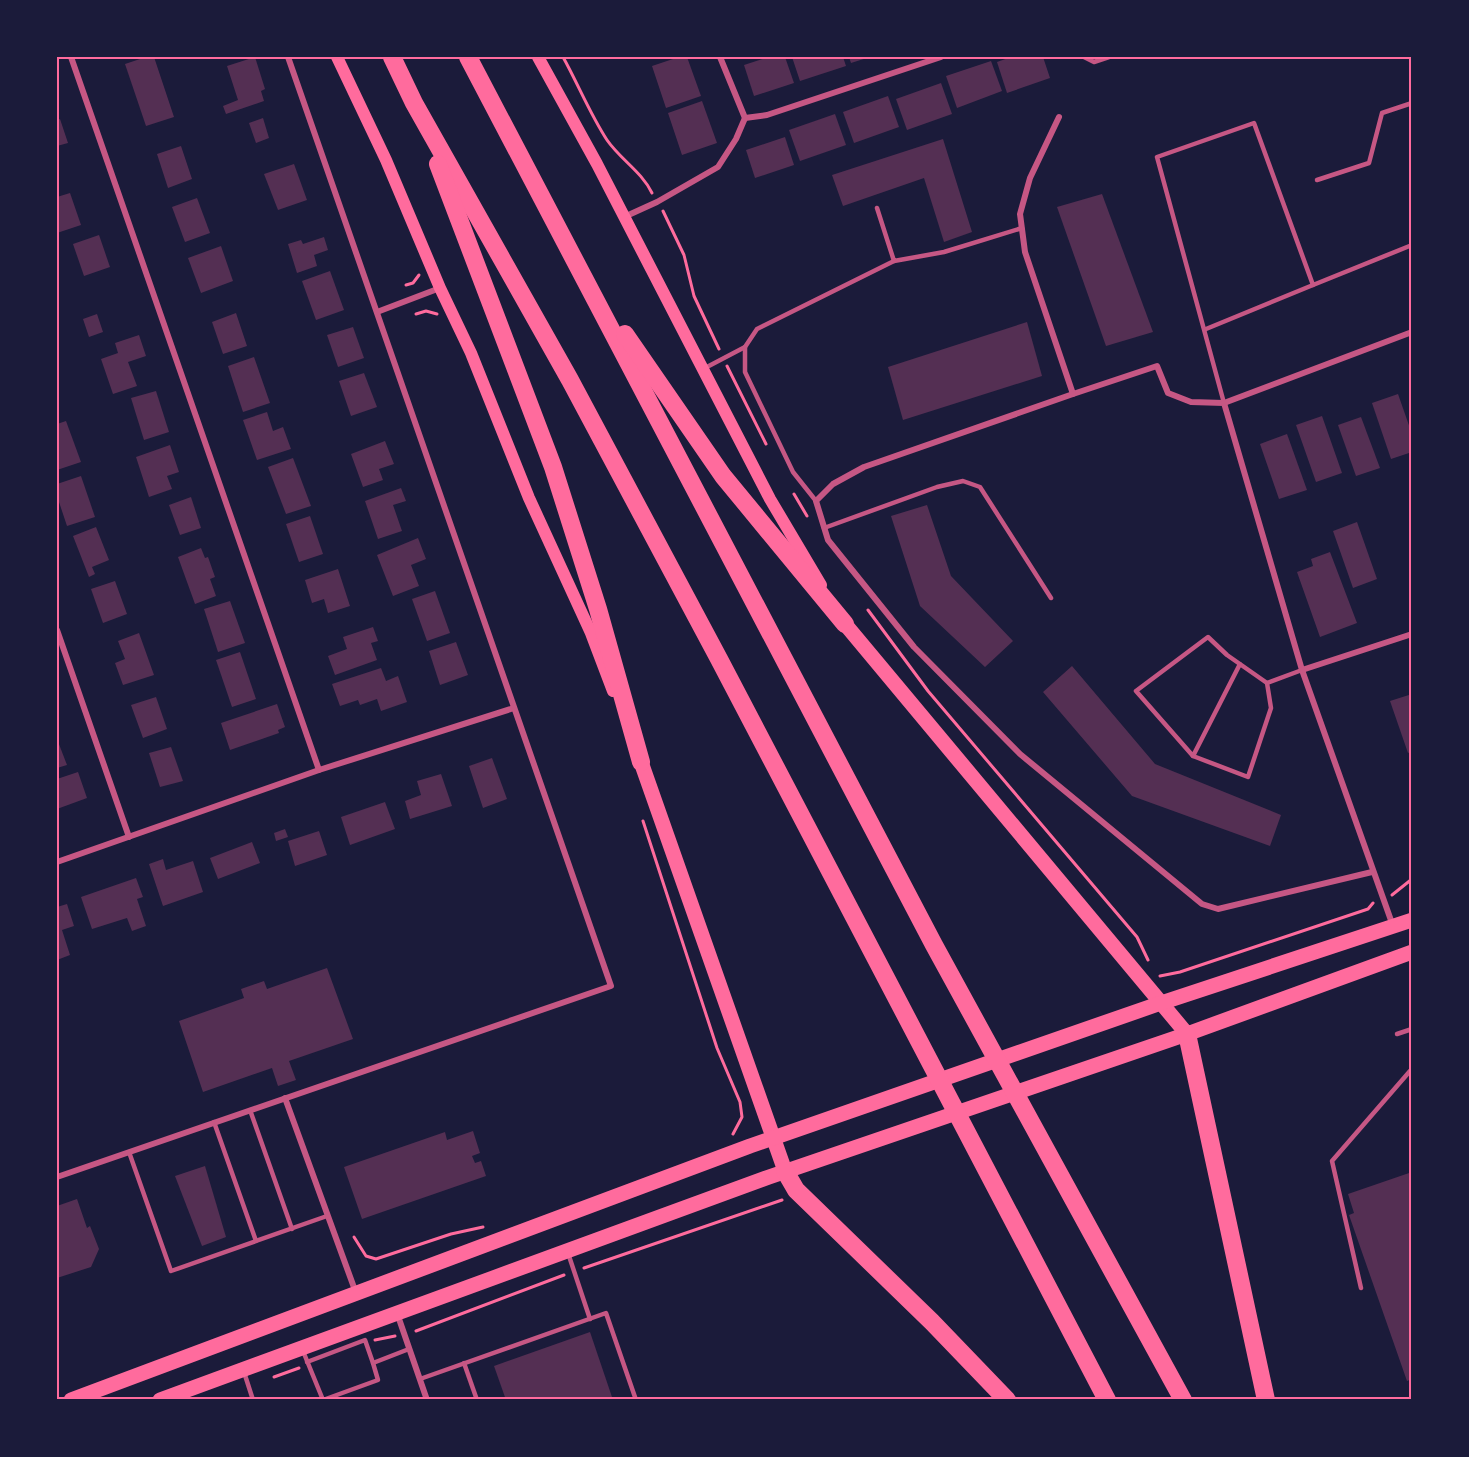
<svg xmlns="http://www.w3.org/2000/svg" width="1469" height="1457" viewBox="0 0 1469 1457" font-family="'PT Sans Narrow',sans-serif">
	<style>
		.building { fill: #542f53 }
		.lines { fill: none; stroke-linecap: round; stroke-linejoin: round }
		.path { stroke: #ff6b9d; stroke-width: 3 }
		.service { stroke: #c65784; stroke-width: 4.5 }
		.minor { stroke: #c65784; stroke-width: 6 }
		.secondary { stroke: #ff6b9d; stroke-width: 12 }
		.primary { stroke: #ff6b9d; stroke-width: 15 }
		.motorway { stroke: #ff6b9d; stroke-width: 18 }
		.neatline { fill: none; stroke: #ff6b9d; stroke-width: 2 }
	</style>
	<rect width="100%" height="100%" fill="#1b1b3a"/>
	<g class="building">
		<path d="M 146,57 L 154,57 L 174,117 L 146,126 L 125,64 Z"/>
		<path d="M 255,57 L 265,89 L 261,91 L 264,101 L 226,114 L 223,106 L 238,100 L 227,66 Z"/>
		<path d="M 679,57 L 687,57 L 701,96 L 666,108 L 652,66 Z"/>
		<path d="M 769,57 L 785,57 L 794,83 L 754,96 L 744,65 Z"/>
		<path d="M 792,57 L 843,57 L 846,66 L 800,81 Z"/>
		<path d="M 849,57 L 870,57 L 851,63 Z"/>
		<path d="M 1011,57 L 1043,57 L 1050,78 L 1007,93 L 997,62 Z"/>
		<path d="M 991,61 L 1002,91 L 957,108 L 946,76 Z"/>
		<path d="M 941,83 L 952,114 L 907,130 L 896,99 Z"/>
		<path d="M 888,96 L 899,127 L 854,143 L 843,112 Z"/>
		<path d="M 702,101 L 717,143 L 682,155 L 668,113 Z"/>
		<path d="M 835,114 L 846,145 L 800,161 L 789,130 Z"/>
		<path d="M 263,118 L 269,138 L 256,143 L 249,123 Z"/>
		<path d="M 60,119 L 68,143 L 57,146 L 57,120 Z"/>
		<path d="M 785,137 L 794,165 L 755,178 L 746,150 Z"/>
		<path d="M 943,139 L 972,232 L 944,242 L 924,178 L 843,206 L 832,175 Z"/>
		<path d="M 181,146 L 192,179 L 168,188 L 157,154 Z"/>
		<path d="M 294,164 L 307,200 L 278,210 L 264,174 Z"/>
		<path d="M 70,193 L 81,225 L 57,233 L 57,197 Z"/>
		<path d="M 1102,194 L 1153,332 L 1106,346 L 1057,207 Z"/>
		<path d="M 197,198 L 210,233 L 185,242 L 172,207 Z"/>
		<path d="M 99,235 L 110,267 L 84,276 L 73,244 Z"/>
		<path d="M 324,237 L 328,250 L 314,255 L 317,266 L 297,273 L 288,244 L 301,240 L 303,244 Z"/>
		<path d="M 221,246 L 233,281 L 201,293 L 188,258 Z"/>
		<path d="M 330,271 L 344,310 L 316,320 L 302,281 Z"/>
		<path d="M 236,313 L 247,346 L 223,354 L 212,322 Z"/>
		<path d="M 97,314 L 103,332 L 89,337 L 83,319 Z"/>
		<path d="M 1027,322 L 1042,376 L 903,420 L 888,367 Z"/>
		<path d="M 353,327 L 364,358 L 338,367 L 327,335 Z"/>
		<path d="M 139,335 L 146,356 L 128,362 L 137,386 L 113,394 L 101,359 L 118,353 L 115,343 Z"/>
		<path d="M 254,357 L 270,403 L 243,412 L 228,366 Z"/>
		<path d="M 364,373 L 377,407 L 351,416 L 339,381 Z"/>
		<path d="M 156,391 L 169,432 L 144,440 L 131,398 Z"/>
		<path d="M 1398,394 L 1412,434 L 1412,452 L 1391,459 L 1372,403 Z"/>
		<path d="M 267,412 L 273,431 L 283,427 L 291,449 L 257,460 L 243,420 Z"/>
		<path d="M 1322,416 L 1342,473 L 1316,482 L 1296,425 Z"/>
		<path d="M 1361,417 L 1380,468 L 1356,476 L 1338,425 Z"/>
		<path d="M 66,421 L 81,462 L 57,470 L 57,424 Z"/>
		<path d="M 1287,434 L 1307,490 L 1279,499 L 1260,444 Z"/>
		<path d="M 385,441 L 394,464 L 379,469 L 383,480 L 363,487 L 351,454 Z"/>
		<path d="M 170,445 L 179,472 L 167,476 L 172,489 L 149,497 L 136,457 Z"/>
		<path d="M 293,458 L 311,506 L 286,514 L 268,467 Z"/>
		<path d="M 81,476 L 95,517 L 67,526 L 57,496 L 57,484 Z"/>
		<path d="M 401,488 L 406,501 L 393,505 L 402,531 L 378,539 L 365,501 Z"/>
		<path d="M 191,497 L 201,528 L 180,535 L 169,505 Z"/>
		<path d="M 927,505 L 951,576 L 1013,641 L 985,667 L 920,606 L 891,516 Z"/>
		<path d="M 310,516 L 323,554 L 299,562 L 286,524 Z"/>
		<path d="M 1357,522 L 1377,579 L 1353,588 L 1333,531 Z"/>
		<path d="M 96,527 L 109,560 L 92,567 L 95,574 L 89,577 L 73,536 Z"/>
		<path d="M 418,538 L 426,559 L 411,565 L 419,586 L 393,596 L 377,555 Z"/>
		<path d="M 201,548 L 205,558 L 208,557 L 215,577 L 210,579 L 216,596 L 195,604 L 178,557 Z"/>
		<path d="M 1330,552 L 1357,623 L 1320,637 L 1297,572 L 1313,566 L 1311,559 Z"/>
		<path d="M 338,569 L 350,606 L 328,613 L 324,599 L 312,603 L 305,580 Z"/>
		<path d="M 115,581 L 127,614 L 103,623 L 91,589 Z"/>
		<path d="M 435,591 L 450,633 L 427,641 L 412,599 Z"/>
		<path d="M 230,601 L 245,643 L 218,652 L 204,609 Z"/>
		<path d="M 373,627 L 378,641 L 371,643 L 377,660 L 335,675 L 328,656 L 347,649 L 343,637 Z"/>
		<path d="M 139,633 L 154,675 L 123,685 L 115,663 L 125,659 L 118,641 Z"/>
		<path d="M 456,642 L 468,675 L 440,685 L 429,651 Z"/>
		<path d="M 240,652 L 256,699 L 232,707 L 216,660 Z"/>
		<path d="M 1072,666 L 1155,764 L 1281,815 L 1270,846 L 1132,796 L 1043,692 Z"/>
		<path d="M 381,668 L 386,681 L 398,676 L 407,702 L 381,711 L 377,699 L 360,705 L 358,700 L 340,706 L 332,684 Z"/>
		<path d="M 1412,694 L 1412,751 L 1408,753 L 1390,701 Z"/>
		<path d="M 156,697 L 167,729 L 143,738 L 131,705 Z"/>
		<path d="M 277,704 L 285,727 L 278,730 L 279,733 L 230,750 L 221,723 Z"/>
		<path d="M 57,739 L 67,765 L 57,768 Z"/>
		<path d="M 171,747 L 183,781 L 160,787 L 149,753 Z"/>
		<path d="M 492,758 L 507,799 L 483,808 L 469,766 Z"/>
		<path d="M 78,772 L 87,798 L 57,809 L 57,779 Z"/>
		<path d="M 441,774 L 452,806 L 410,819 L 405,801 L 421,795 L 417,781 Z"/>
		<path d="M 385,802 L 395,829 L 350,845 L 341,817 Z"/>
		<path d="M 285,829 L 288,837 L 276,841 L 274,833 Z"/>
		<path d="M 319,831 L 327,855 L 295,866 L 288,841 Z"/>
		<path d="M 252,842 L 260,863 L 218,879 L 210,858 Z"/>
		<path d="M 163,859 L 166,870 L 193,861 L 203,892 L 163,906 L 149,864 Z"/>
		<path d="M 136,878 L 143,897 L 137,899 L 146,926 L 132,931 L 127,918 L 92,929 L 81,897 Z"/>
		<path d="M 67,904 L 74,926 L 62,930 L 70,955 L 57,960 L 57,907 Z"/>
		<path d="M 327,968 L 353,1039 L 289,1061 L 296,1080 L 278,1086 L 272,1068 L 203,1092 L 179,1021 L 244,998 L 241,989 L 264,981 L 267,989 Z"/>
		<path d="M 473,1131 L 480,1153 L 472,1156 L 475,1163 L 481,1161 L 486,1176 L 362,1219 L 344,1167 L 445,1132 L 447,1140 Z"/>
		<path d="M 205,1166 L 226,1237 L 202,1246 L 175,1176 Z"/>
		<path d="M 1412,1172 L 1412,1379 L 1407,1381 L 1349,1215 L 1354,1213 L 1348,1194 Z"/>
		<path d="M 77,1199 L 87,1228 L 90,1226 L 99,1249 L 91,1267 L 57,1278 L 57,1206 Z"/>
		<path d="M 590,1332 L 613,1400 L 506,1400 L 494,1366 Z"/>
	</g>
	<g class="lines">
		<g class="path">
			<path d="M 563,57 C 578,84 590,114 607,140 C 620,159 642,172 652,193"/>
			<path d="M 663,211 L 684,255 L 694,296 L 719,349"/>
			<path d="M 406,285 L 413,283 L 419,275"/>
			<path d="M 416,314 L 426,311 L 437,314"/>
			<path d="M 727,366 L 766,444"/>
			<path d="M 794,494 L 807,516"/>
			<path d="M 868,610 L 928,691 L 1137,937 L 1148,960"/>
			<path d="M 643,821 L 717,1048 L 740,1102 L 742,1117 L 733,1134"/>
			<path d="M 1392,895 L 1412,879"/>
			<path d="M 1160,976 L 1180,972 L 1368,909 L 1373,903"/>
			<path d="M 354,1237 L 366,1256 L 376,1259 L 451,1234 L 483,1227"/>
			<path d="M 584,1268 L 782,1200"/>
			<path d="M 416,1331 L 564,1275"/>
			<path d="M 375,1340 L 395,1336"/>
			<path d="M 274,1377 L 299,1368"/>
		</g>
		<g class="service">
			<path d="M 1084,57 L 1094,62 L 1109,57"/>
			<path d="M 1317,180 L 1369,163 L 1382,113 L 1412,103"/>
			<path d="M 877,208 L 894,261 L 944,252 L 1022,228"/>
			<path d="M 1206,329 L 1313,285"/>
			<path d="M 705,368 L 745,347"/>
			<path d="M 1224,403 L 1157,157 L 1254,123 L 1313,285 L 1412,245"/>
			<path d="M 816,501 L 793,472 L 745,372 L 745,347 L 757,329 L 894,261"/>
			<path d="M 824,528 L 937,487 L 963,481 L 980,487 L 1051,598"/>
			<path d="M 1240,664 L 1193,756 L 1136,691 L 1208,637 L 1227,655 L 1267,683 L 1302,670"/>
			<path d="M 1193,756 L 1248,777 L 1271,708 L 1267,683"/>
			<path d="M 1397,1034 L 1412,1029"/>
			<path d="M 250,1110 L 292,1229"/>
			<path d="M 214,1122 L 256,1241"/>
			<path d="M 129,1152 L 171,1271 L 327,1216"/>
			<path d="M 568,1253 L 590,1319"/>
			<path d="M 1361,1288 L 1332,1161 L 1410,1071"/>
			<path d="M 303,1351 L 323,1400 L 378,1380 L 373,1363 L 409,1349"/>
			<path d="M 307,1362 L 365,1340 L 373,1363"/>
			<path d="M 464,1363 L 477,1400"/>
			<path d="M 244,1372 L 253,1400"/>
			<path d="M 420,1379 L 606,1313 L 636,1400"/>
		</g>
		<g class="minor">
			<path d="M 71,57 L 319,770"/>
			<path d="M 720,57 L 745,118 L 767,115 L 941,57"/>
			<path d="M 1059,117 L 1030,178 L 1020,214 L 1025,252 L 1073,394 L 1157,366 L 1168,393 L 1191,402 L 1224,403 L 1302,670 L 1393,926"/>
			<path d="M 624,217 L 657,202 L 718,167 L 736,139 L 745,118"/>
			<path d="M 377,312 L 440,288"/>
			<path d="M 1073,394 L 864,467 L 833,484 L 816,501 L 828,540 L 914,647 L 1020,754 L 1202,904 L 1218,909 L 1372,872"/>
			<path d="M 1224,403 L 1412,332"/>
			<path d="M 57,630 L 129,837"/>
			<path d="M 1302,670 L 1412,634"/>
			<path d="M 57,862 L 319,770 L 514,708"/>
			<path d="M 285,1098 L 356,1293"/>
			<path d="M 57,1177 L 611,986 L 288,57"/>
			<path d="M 397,1313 L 427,1400"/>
		</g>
		<g class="secondary">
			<path d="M 337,57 L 386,160 L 440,288 L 471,353 L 529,498 L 591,633 L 613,691"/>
			<path d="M 538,57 L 597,164 L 770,499 L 821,585"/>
		</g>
		<g class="primary">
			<path d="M 845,624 L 1187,1034"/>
			<path d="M 641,762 L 785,1171"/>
			<path d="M 71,1400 L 750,1146 L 1161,1003 L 1412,920"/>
			<path d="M 160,1400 L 769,1177 L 1187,1034 L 1412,952"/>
		</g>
		<g class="motorway">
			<path d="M 392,57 L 414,103 L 570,380 L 719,659 L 1107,1400"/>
			<path d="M 468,57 L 934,945 L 1183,1400"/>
			<path d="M 438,164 L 553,467 L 598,609 L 641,762"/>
			<path d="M 625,334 L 723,476 L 845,624"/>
			<path d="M 1187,1034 L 1266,1400"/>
			<path d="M 785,1171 L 796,1190 L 932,1322 L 1007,1400"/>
		</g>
	</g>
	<rect width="1469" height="1457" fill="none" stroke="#1b1b3a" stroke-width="117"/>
	<rect x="58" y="58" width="1352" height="1340" class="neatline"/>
</svg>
